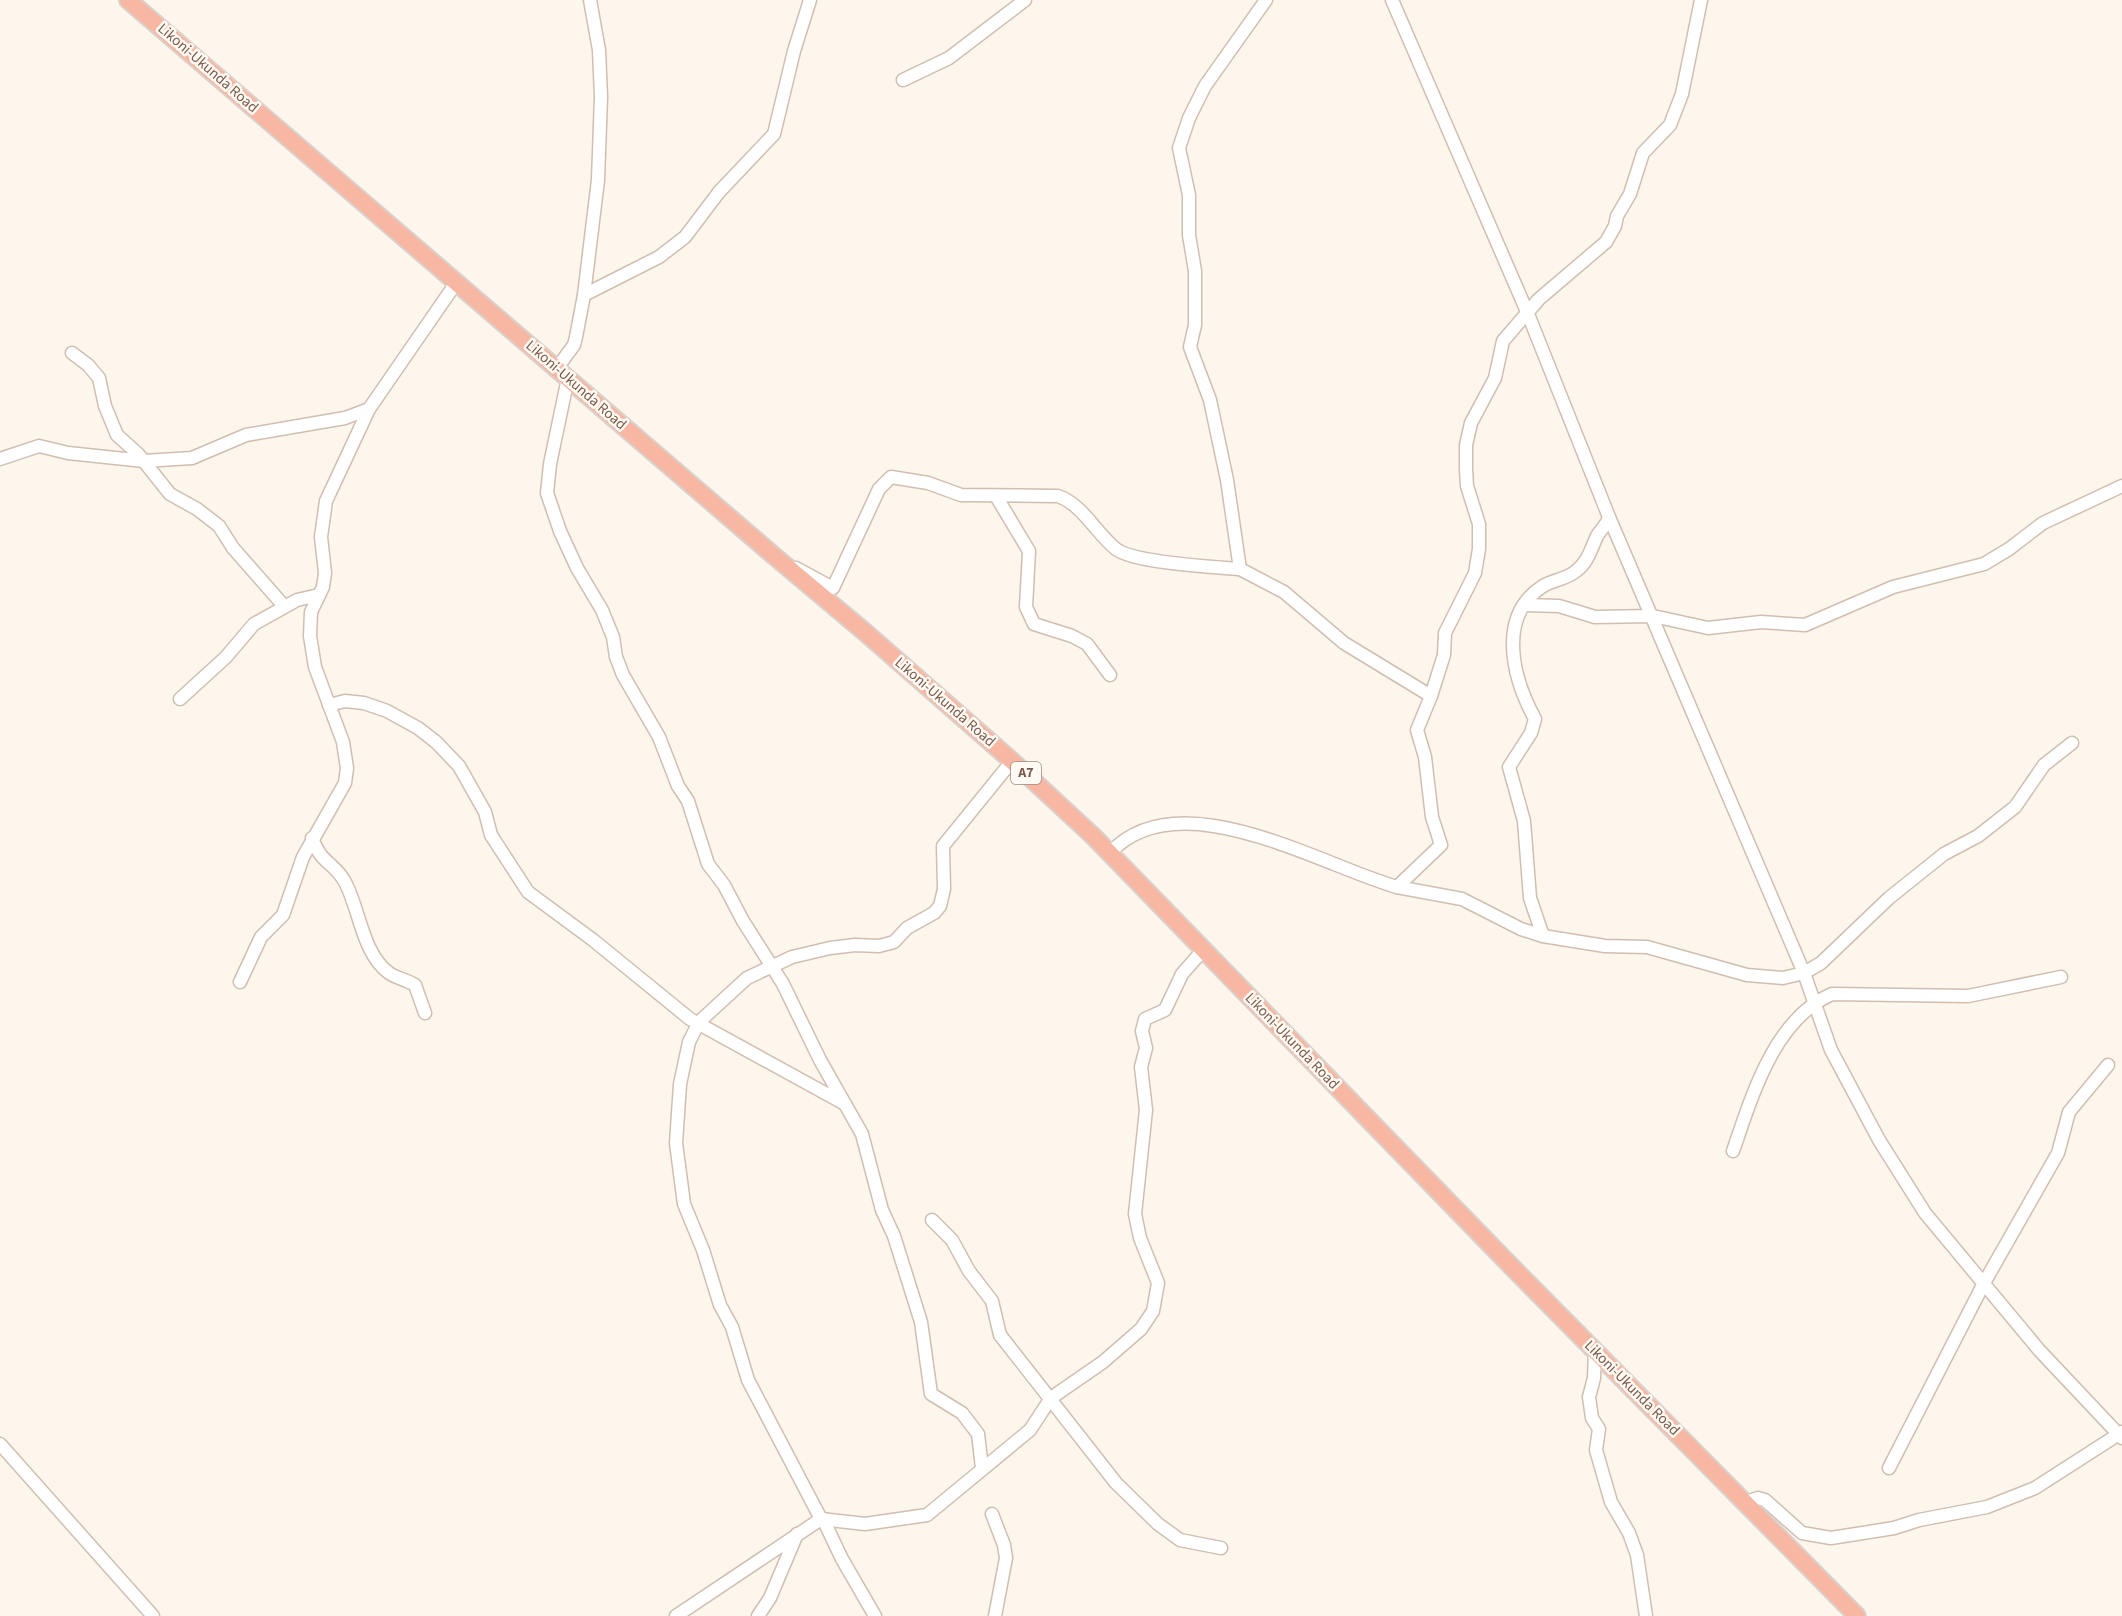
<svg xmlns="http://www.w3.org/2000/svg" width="2122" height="1616" viewBox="0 0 2122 1616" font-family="'Source Sans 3',sans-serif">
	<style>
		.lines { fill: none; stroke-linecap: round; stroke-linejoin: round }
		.minor-casing { stroke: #d1beb0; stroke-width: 15 }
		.highway-casing { stroke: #dad1cd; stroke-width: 20 }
		.minor { stroke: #fff; stroke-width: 12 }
		.highway { stroke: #f7b7a3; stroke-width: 16 }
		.labels { text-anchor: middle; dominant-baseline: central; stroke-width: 5; stroke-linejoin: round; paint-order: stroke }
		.shield { fill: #fffaf3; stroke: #a28b7f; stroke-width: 1.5 }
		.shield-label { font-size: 14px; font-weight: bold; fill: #7a5c4d }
		.street-label { font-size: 15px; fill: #7a5c4d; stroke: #fffaf3 }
	</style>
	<rect width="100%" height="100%" fill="#fdf6ec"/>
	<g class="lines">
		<defs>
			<g id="minor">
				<path d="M 1392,0 L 1528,314 L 1609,517 L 1804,973 L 1831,1050 L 1879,1140 L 1925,1213 L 2039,1350 L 2122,1438"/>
				<path d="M 903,80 L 949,58 L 1025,0"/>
				<path d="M 584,295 L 659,257 L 685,237 L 719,192 L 774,134 L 794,51 L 810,0"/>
				<path d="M 72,353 L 88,365 L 99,378 L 105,406 L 117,435 L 138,454 L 170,494 L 197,509 L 219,526 L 233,548 L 284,606"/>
				<path d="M 557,368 L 574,345 L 576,337 L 584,295 L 598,180 L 601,97 L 599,50 L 590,0"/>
				<path d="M 568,378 L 550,464 L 547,493 L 560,531 L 577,568 L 602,610 L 613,637 L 616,657 L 623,675 L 659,737 L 678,786 L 688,801 L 708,864 L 724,885 L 743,921 L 783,984 L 820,1060 L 862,1134 L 882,1210 L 894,1236 L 921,1322 L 931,1394 L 962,1413 L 978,1434 L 982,1468"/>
				<path d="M 0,459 L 39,446 L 68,453 L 144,461 L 192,458 L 246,435 L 345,418 L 369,409"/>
				<path d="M 996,496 L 1029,551 L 1026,607 L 1034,624 L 1072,636 L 1087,644 L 1110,675"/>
				<path d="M 796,568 L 833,588 L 879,489 L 891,477 L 928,483 L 961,495 L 1058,496 C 1082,504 1096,533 1116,549 C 1134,563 1215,567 1240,569"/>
				<path d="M 1524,605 L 1559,606 L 1595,617 L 1653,616 L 1708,628 L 1761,622 L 1805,625 L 1893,587 L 1984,564 L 2009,549 L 2043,523 L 2122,486"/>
				<path d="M 1431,696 L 1444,655 L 1445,633 L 1475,573 L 1479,549 L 1479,524 L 1467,486 L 1466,469 L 1466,445 L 1471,423 L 1495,378 L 1503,341 L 1539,299 L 1606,242 L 1615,226 L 1617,216 L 1630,194 L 1643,153 L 1670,125 L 1682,94 L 1701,0"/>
				<path d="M 180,699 L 226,657 L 254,624 L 297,600 L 319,595"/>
				<path d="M 329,705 L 345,701 L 364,703 L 387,711 L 418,728 L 436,742 L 459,766 L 485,812 L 491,835 L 528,892 L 593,940 L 690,1019 L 845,1104"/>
				<path d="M 312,838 C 321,864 334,862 345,882 C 360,910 362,953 389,973 C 396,978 407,980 415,985 L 425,1013"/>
				<path d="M 1110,853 C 1178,779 1320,865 1397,887 L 1441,845 L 1432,817 L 1425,757 L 1417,730 L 1431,696 L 1344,643 L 1284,592 L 1240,569 L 1227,480 L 1210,400 L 1190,347 L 1195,325 L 1195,271 L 1189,235 L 1189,195 L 1179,148 L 1189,118 L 1205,86 L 1266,0"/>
				<path d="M 1397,887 L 1462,899 L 1521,929 L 1543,936 L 1605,946 L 1647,947 L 1747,975 L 1783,978 L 1804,973 L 1821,963 L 1889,898 L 1944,854 L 1978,836 L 2015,807 L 2044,765 L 2072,743"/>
				<path d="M 1543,936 L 1530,898 L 1524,821 L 1509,767 L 1531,733 L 1535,719 C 1513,679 1496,616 1543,586 C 1553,580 1567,579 1576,571 C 1588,562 1591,549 1597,536 C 1601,529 1607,525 1609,517"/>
				<path d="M 240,982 L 261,937 L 283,915 L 303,857 L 345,783 L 347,768 L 343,742 L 315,667 L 310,636 L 311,612 L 323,587 L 325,573 L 321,537 L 326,501 L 369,409 L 456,283"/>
				<path d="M 1733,1151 C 1752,1096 1774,1019 1832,994 L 1968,996 L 2061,977"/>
				<path d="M 932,1220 L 952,1240 L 969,1271 L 992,1301 L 1000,1335 L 1116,1483 L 1158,1524 L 1180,1540 L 1221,1548"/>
				<path d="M 1595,1351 L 1594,1378 L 1589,1397 L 1592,1418 L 1599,1429 L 1596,1450 L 1611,1502 L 1629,1533 L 1637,1555 L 1646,1616"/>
				<path d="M 0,1444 L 153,1616"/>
				<path d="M 1889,1468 L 1984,1283 L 2058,1153 L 2069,1112 L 2108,1065"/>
				<path d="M 1746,1502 L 1758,1498 L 1765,1500 L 1802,1533 L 1831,1538 L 1894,1528 L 1919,1520 L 1987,1507 L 2035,1488 L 2122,1432"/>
				<path d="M 992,1514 L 1004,1545 L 1006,1558 L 995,1616"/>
				<path d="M 821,1519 L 748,1380 L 732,1327 L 720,1305 L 703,1250 L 684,1204 L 676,1143 L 680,1084 L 689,1042 L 699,1022 L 747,978 L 792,957 L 830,948 L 855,945 L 879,946 L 894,942 L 907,928 L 934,913 L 940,906 L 944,889 L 943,846 L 1012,761"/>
				<path d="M 823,1519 L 842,1559 L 875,1616"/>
				<path d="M 676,1616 L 821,1519 L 865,1524 L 927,1515 L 1030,1430 L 1051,1398 L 1103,1362 L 1141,1329 L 1153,1311 L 1158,1283 L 1140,1238 L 1135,1214 L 1146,1110 L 1141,1067 L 1146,1048 L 1142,1031 L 1145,1019 L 1165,1010 L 1182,974 L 1204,949"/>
				<path d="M 758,1616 L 770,1598 L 797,1534"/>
			</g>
			<path id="highway" d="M 128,0 L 773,555 L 866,633 L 1012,761 L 1093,836 L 1509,1264 L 1857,1616"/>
		</defs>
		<use href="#minor" class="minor-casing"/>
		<use href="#highway" class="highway-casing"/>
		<use href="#minor" class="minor"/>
		<use href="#highway" class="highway"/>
	</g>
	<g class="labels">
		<rect class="shield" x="1011" y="762" width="30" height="22" rx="4.5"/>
		<g class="shield-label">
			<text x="1026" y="773">A7</text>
		</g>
		<g class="street-label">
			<text transform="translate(208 68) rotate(41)">Likoni-Ukunda Road</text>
			<text transform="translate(576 385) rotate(41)">Likoni-Ukunda Road</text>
			<text transform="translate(945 702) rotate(41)">Likoni-Ukunda Road</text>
			<text transform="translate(1292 1041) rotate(46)">Likoni-Ukunda Road</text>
			<text transform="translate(1632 1388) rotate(45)">Likoni-Ukunda Road</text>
		</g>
	</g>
</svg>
